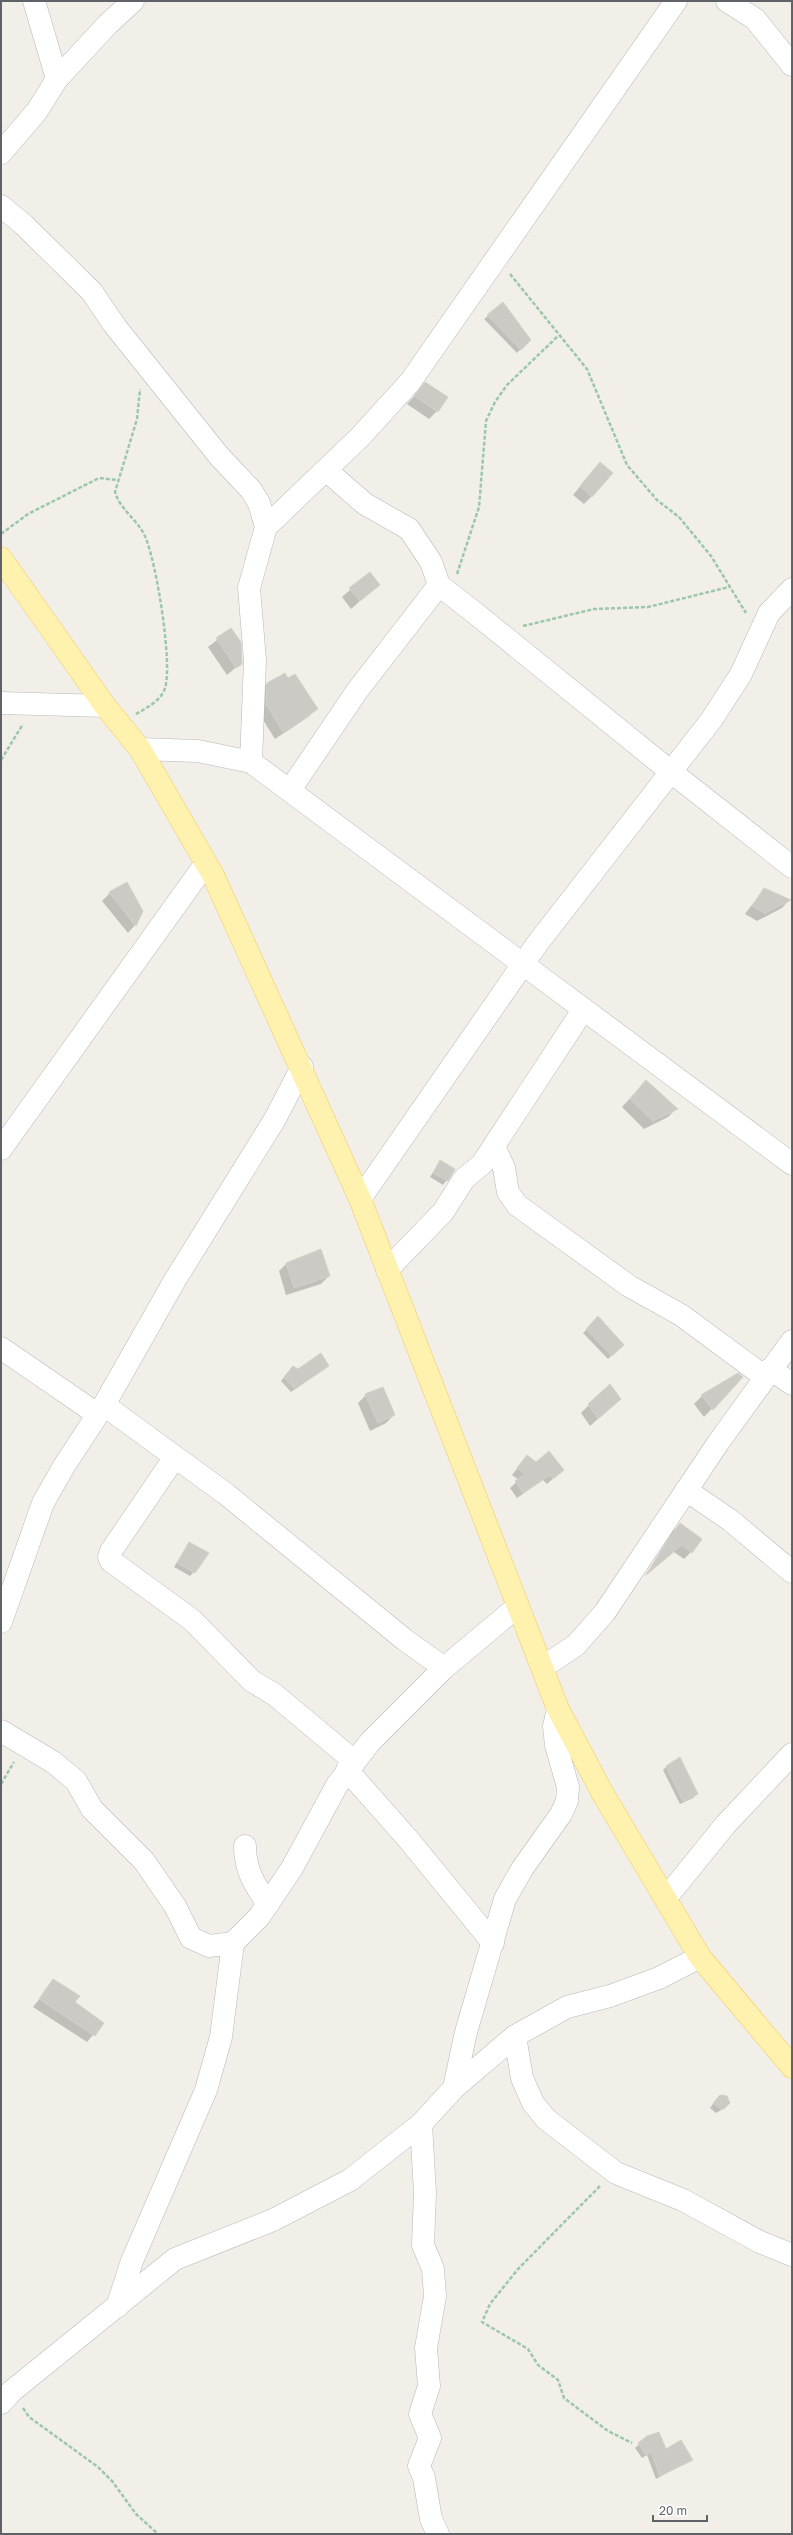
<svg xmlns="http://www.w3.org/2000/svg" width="793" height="2535" viewBox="0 0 793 2535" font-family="'Golos Text',sans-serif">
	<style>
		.shadow { fill: #0003 }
		.building { fill: #cccac5; stroke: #d6d1c6 }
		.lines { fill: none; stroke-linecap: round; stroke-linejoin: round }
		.minor-casing { stroke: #b5b8bc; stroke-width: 23 }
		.major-casing { stroke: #f2c960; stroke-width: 23 }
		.path { stroke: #9cc7a9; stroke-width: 2.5; stroke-dasharray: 4 2; stroke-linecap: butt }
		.minor { stroke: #fff; stroke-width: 22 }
		.major { stroke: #fff2af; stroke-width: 22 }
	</style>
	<rect width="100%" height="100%" fill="#f1efe8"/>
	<g class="shadow">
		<path d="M 488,316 L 530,339 L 517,353 L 484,319 Z"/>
		<path d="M 426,383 L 437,411 L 429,419 L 407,404 Z"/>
		<path d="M 592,472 L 592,496 L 584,504 L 573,495 Z"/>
		<path d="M 370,573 L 379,584 L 351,609 L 342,597 Z"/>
		<path d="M 231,629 L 241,663 L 227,675 L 208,647 Z"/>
		<path d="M 267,684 L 317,709 L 308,717 L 275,739 L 258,712 L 259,692 Z"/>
		<path d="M 764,889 L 789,900 L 782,908 L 757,921 L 745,914 Z"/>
		<path d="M 110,893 L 135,925 L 128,933 L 102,901 Z"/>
		<path d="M 646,1081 L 676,1109 L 668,1117 L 644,1129 L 622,1107 Z"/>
		<path d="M 440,1162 L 454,1170 L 443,1185 L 430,1177 Z"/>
		<path d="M 287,1263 L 329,1276 L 321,1284 L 286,1295 L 279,1271 Z"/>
		<path d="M 598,1318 L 622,1345 L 608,1359 L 583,1333 Z"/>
		<path d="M 328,1366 L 291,1392 L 281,1381 L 289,1371 Z"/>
		<path d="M 738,1374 L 742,1377 L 704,1417 L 694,1404 L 702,1396 Z"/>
		<path d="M 366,1395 L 394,1415 L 386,1423 L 370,1431 L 358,1403 Z"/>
		<path d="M 620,1399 L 590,1426 L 581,1413 L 589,1405 Z"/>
		<path d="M 521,1463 L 536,1463 L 563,1470 L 547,1484 L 543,1480 L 517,1498 L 510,1488 L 519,1480 L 512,1475 Z"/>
		<path d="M 680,1524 L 691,1552 L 684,1559 L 674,1552 L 645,1576 L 673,1531 Z"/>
		<path d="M 189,1543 L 194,1572 L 190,1576 L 174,1567 Z"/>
		<path d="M 667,1766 L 697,1794 L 693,1798 L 680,1804 L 663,1770 Z"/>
		<path d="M 54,1981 L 74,2002 L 103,2023 L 87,2042 L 33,2007 Z"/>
		<path d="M 716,2100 L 726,2107 L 716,2113 L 710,2108 Z"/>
		<path d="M 647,2437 L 665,2451 L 691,2460 L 656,2479 L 647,2455 L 642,2458 L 635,2448 Z"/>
	</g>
	<g class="building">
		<path d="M 503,302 L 531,340 L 521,350 L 487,315 Z"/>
		<path d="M 425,382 L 448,397 L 438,412 L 414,396 Z"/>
		<path d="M 600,462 L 613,473 L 592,497 L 580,486 Z"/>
		<path d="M 370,572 L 380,585 L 360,601 L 349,588 Z"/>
		<path d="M 231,628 L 241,642 L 242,664 L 236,668 L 216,638 Z"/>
		<path d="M 285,673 L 288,678 L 295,674 L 318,709 L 283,732 L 266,704 L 267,683 Z"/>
		<path d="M 127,882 L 143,911 L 136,926 L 109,892 Z"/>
		<path d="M 764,888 L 791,900 L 765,913 L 752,906 Z"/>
		<path d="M 646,1080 L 678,1109 L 653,1121 L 630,1099 Z"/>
		<path d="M 440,1160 L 455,1169 L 448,1181 L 433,1173 Z"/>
		<path d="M 321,1249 L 330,1276 L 294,1288 L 286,1263 Z"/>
		<path d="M 598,1316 L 624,1345 L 612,1356 L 586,1329 Z"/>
		<path d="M 321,1353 L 329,1366 L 295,1389 L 284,1377 L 293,1366 L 298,1369 Z"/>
		<path d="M 738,1373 L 743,1377 L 713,1410 L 701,1395 Z"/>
		<path d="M 610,1384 L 621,1399 L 598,1419 L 588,1404 Z"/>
		<path d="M 383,1387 L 395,1415 L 378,1423 L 365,1394 Z"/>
		<path d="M 549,1451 L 564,1470 L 553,1479 L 550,1475 L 523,1493 L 515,1481 L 525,1474 L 517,1468 L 527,1455 L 536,1462 Z"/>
		<path d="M 680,1523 L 702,1539 L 692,1553 L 682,1545 L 648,1572 Z"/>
		<path d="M 189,1542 L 209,1553 L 195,1573 L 177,1563 Z"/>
		<path d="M 680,1757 L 698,1794 L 683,1801 L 666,1766 Z"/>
		<path d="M 53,1979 L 80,1996 L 75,2002 L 104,2023 L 95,2036 L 39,1999 Z"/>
		<path d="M 720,2095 L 727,2096 L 730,2103 L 724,2109 L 721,2109 L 713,2103 Z"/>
		<path d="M 659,2432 L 666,2449 L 681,2440 L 693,2460 L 660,2476 L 651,2452 L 646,2455 L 638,2443 L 647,2436 Z"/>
	</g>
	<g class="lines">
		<defs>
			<g id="minor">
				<path d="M 34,1 L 57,79"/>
				<path d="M 727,1 L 755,19 L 792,65"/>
				<path d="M 1,153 L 37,111 L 57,79 L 108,24 L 133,1"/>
				<path d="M 1,206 L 24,225 L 92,292 L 115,326 L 219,456 L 251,490 L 259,503 L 266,527 L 249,588 L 255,660 L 251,762"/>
				<path d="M 326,470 L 365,504 L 409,529 L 431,562 L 439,585 L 475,613 L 670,771 L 792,867"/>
				<path d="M 266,527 L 360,437 L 410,382 L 676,1"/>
				<path d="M 1,703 L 105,706"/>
				<path d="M 140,749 L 198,751 L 251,762 L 792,1164"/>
				<path d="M 290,790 L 357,691 L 439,585"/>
				<path d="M 494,1146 L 504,1168 L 508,1192 L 517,1205 L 629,1286 L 681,1315 L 765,1377"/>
				<path d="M 1,1149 L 206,863"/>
				<path d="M 360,1199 L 537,944 L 712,719 L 741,674 L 769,613 L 792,589"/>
				<path d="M 387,1270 L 443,1212 L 464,1179 L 482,1164 L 583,1010"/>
				<path d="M 1,1348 L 97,1414"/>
				<path d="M 770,1369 L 792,1384"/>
				<path d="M 104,1405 L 226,1494 L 405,1640 L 444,1668"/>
				<path d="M 175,1457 L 111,1551 L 109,1557 L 111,1561 L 192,1620 L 252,1681 L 275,1695 L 354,1761"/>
				<path d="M 686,1490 L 730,1520 L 792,1572"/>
				<path d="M 1,1622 L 43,1503 L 64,1466 L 104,1405 L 175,1280 L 275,1119 L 302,1067"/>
				<path d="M 543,1667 L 576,1645 L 605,1612 L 718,1443 L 792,1341"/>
				<path d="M 1,1731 L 53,1762 L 76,1781 L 92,1809 L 144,1861 L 175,1906 L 191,1938 L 209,1946 L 233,1943 L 259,1917 L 292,1868 L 337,1785 L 370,1742 L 444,1668 L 517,1607"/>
				<path d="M 347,1770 L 408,1839 L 493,1943"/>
				<path d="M 245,1846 C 245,1870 254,1884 268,1904"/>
				<path d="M 666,1898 L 726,1824 L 792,1754"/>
				<path d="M 515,2036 L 522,2078 L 533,2103 L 546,2119 L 616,2173 L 683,2200 L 760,2242 L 792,2255"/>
				<path d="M 454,2088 L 466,2032 L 505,1899 L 522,1869 L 561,1814 L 567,1801 L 568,1787 L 556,1745 L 554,1726 L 558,1709"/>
				<path d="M 421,2124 L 425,2193 L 423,2245 L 433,2269 L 435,2296 L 426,2348 L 429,2386 L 420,2414 L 430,2438 L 419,2466 L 424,2478 L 431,2519 L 438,2534"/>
				<path d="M 117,2307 L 132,2261 L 206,2090 L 221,2037 L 233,1943"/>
				<path d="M 1,2403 L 12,2391 L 175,2259 L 273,2220 L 350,2180 L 421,2124 L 454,2088 L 515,2036 L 567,2007 L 610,1996 L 659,1978 L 700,1957"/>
			</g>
			<path id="major" d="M 1,558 L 105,706 L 140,749 L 213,875 L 360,1199 L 558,1709 L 603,1794 L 700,1957 L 792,2067"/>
		</defs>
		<use href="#minor" class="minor-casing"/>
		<use href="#major" class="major-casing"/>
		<g class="path">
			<path d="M 510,274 L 587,369 L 627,465 L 657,500 L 679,517 L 711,556 L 746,613"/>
			<path d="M 1,534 L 28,514 L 99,478 L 117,480"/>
			<path d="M 457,574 L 479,507 L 486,421 L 495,402 L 507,385 L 558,336"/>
			<path d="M 523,626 L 594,609 L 648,607 L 729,587"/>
			<path d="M 136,714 C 146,708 161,701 165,688 C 173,664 156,558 144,534 C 136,519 120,509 115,492 L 137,419 L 140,389"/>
			<path d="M 1,760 L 23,724"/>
			<path d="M 1,1784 L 14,1762"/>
			<path d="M 600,2186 L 518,2269 L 490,2304 L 482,2322 L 528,2349 L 538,2365 L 558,2380 L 564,2398 L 608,2431 L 632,2443"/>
			<path d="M 23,2408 L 29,2417 L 98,2467 L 112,2481 L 136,2514 L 158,2534"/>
		</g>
		<use href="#minor" class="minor"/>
		<use href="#major" class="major"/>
	</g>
	<rect width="793" height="2535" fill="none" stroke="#5f6368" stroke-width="4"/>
	<path d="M653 2515v6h54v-6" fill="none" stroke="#5f6368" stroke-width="2"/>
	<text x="659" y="2515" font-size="12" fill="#5f6368" stroke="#ffffff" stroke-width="3" paint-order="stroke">20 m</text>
</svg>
